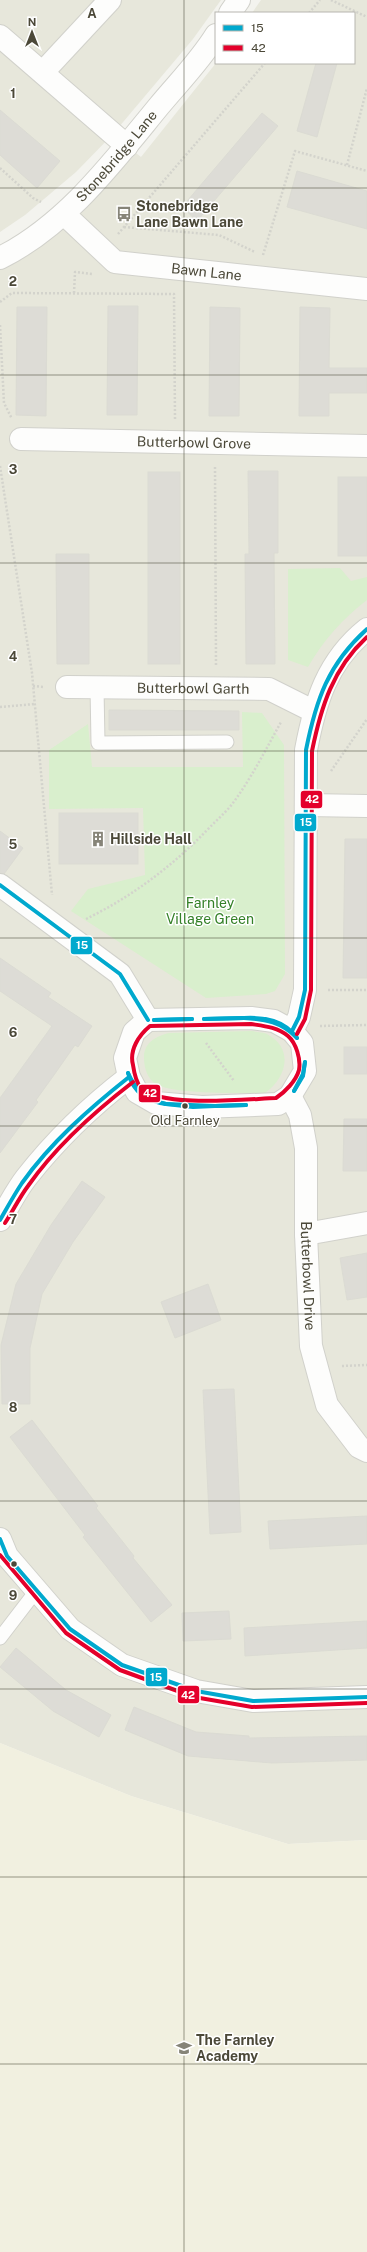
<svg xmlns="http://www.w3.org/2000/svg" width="367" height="2252" viewBox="0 0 367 2252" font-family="'Public Sans',sans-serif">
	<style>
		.residential { fill: #e7e7db }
		.education { fill: #f1f0e0 }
		.green { fill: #d9efcd }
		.building { fill: #dddcd6; stroke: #dbdbd3 }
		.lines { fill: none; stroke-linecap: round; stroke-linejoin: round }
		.service-casing { stroke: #d1d1cb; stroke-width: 15 }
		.minor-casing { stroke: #d1d1cb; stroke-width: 24 }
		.tertiary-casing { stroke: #d1d1cb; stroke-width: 24 }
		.path { stroke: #d3d3cc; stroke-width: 2.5; stroke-dasharray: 2 2; stroke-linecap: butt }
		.service { stroke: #fdfdfc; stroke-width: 13 }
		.minor { stroke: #fdfdfc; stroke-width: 22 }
		.tertiary { stroke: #fdfdfc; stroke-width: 22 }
		.bus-1-casing { stroke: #fff; stroke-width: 7 }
		.bus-2-casing { stroke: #fff; stroke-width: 7 }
		.bus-1 { stroke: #00a9ce; stroke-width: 4 }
		.bus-2 { stroke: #e4002b; stroke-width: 4 }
		.grid { fill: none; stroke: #4b4838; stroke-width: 1; stroke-opacity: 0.55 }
		.bus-dot { fill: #4b4838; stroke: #fff; stroke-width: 1.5 }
		.labels { text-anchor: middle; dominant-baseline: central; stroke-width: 3; stroke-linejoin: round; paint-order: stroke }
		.bus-label { font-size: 13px; fill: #4b4838; stroke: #fff }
		.street-label { font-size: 14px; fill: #4b4838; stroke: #fff }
		.poi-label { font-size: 14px; font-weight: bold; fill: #4b4838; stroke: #fff; text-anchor: start }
		.park-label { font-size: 14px; fill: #348027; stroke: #fff }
		.grid-label { font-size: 13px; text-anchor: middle; font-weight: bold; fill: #4b4838; stroke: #fff; stroke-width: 3; stroke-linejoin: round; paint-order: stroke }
		.line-badge { stroke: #fff; stroke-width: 1.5 }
		.badge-label { font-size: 11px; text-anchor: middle; font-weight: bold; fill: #fff }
	</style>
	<rect width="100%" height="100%" fill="#f3f3ee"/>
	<g class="residential">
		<path d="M 0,0 L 221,0 L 193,39 L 113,134 L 76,172 L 25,215 L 0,232 Z"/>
		<path d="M 261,0 L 367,0 L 367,1840 L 288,1844 L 131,1796 L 0,1743 L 0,258 L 127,146 L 141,157 L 216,63 L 354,63 L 354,13 L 252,13 Z"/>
	</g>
	<path class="education" d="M 0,1743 L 131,1796 L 288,1844 L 367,1840 L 367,2252 L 0,2252 Z"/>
	<g class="green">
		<path d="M 340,568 L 351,581 L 367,577 L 367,600 C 343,618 323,641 308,667 L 288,660 L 288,569 Z"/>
		<path d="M 242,712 L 262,713 L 284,745 L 285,974 L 275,991 L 266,994 L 206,998 L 71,911 L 88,889 L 145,875 L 143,808 L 49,809 L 49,750 L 88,724 L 92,767 L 243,767 Z"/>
		<path d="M 252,1031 C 256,1032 263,1032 267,1034 C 295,1049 286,1078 265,1093 C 244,1093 166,1095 153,1082 C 146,1075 144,1066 144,1057 C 144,1042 157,1036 169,1033 Z"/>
	</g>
	<g class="building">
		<path d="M 316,63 L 337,63 L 317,137 L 297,131 Z"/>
		<path d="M 0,110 L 60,161 L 37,188 L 0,155 Z"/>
		<path d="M 262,113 L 278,126 L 197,221 L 182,207 Z"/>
		<path d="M 297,171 L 367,191 L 367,229 L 287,207 Z"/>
		<path d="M 108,306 L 138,306 L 137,415 L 107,415 Z"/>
		<path d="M 17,307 L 47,307 L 46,416 L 16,415 Z"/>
		<path d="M 210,307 L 240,308 L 239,416 L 209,416 Z"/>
		<path d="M 300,307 L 330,308 L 329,368 L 367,368 L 367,393 L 329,393 L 329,416 L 299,416 Z"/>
		<path d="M 248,471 L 278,471 L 278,553 L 274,553 L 275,664 L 246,664 L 245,554 L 249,554 Z"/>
		<rect x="148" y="472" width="32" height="192"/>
		<rect x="338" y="477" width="29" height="79"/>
		<path d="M 56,554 L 89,554 L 89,664 L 57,664 Z"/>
		<path d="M 109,710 L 239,711 L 239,730 L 109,730 Z"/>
		<rect x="59" y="813" width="79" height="51"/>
		<path d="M 0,831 L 23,848 L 4,874 L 0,873 Z"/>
		<path d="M 345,839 L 367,839 L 367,978 L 343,978 Z"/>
		<path d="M 0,958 L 51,993 L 48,997 L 92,1026 L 78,1047 L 75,1045 L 54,1075 L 36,1100 L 38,1102 L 0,1153 L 0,1098 L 52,1026 L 0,991 Z"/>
		<rect x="344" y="1047" width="23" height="27"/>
		<path d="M 344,1119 L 367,1119 L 367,1171 L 343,1171 Z"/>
		<path d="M 82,1181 L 105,1197 L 73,1242 L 42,1294 L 30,1348 L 30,1404 L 2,1404 L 1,1345 L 16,1284 L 51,1225 Z"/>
		<path d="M 367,1253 L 367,1297 L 347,1300 L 340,1258 Z"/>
		<path d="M 208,1284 L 221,1320 L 175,1338 L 161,1302 Z"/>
		<path d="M 234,1389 L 241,1532 L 210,1534 L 203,1390 Z"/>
		<path d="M 32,1420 L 98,1506 L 96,1508 L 134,1556 L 133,1558 L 172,1605 L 151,1622 L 83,1537 L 85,1535 L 10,1437 Z"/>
		<path d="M 367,1516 L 367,1544 L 270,1549 L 268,1521 Z"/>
		<path d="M 229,1611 L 231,1639 L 183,1641 L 182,1613 Z"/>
		<path d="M 367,1621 L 367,1648 L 245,1656 L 244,1628 Z"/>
		<path d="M 16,1648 L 66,1690 L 111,1715 L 99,1737 L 53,1711 L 0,1667 Z"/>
		<path d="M 134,1707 L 196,1732 L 249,1736 L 249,1738 L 367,1736 L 367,1760 L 272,1763 L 188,1756 L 125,1730 Z"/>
	</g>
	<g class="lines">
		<defs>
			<g id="service">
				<path d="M 97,687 L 98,743 L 227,742"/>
				<path d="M 0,1638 L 36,1591"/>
			</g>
			<g id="minor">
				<path d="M 0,36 L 127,146"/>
				<path d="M 43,72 L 110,0"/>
				<path id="s1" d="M 64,214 L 115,262 L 367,289"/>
				<path id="s2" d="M 21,439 L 367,446"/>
				<path id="s3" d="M 67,687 L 269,689 L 313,711"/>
				<path d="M 307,805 L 367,806"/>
				<path d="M 0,885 L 120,974 L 148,1020"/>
				<path d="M 251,1018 L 274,1021 L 292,1031 L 302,1043 L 305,1071 L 290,1096 L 278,1104 L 202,1107 L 156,1103 L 137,1092 L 129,1077 L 125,1058 L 134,1032 L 148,1020 Z"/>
				<path d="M 292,1031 L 299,1017 L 305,990 L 306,750 C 315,702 327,661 367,629"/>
				<path id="s4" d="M 290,1096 L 300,1115 L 306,1148 L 306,1234 L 311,1346 L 327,1405 L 359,1447 L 367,1451"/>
				<path d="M 0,1220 C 8,1207 16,1191 26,1178 C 55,1141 91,1106 129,1077"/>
				<path d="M 306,1234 L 367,1223"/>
				<path d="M 0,1539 L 7,1556 L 70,1629 L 122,1665 L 196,1691 L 253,1701 L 367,1697"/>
			</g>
			<g id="tertiary">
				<path d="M 230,13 L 239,0"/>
				<path id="s5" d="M 0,258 C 66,225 113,162 159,106 C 178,83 200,61 216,35"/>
			</g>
		</defs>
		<use href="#service" class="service-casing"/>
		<use href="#minor" class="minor-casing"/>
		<use href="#tertiary" class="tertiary-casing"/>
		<g class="path">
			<path d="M 331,0 L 367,17"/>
			<path d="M 309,13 L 320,0"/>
			<path d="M 347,165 L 367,88"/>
			<path d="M 0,168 L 33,198 L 41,202"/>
			<path d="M 124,227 L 219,235 L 255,252"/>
			<path d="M 118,234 L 265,63"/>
			<path d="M 263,255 L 295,151 L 367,171"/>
			<path d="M 74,293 L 75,272 L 92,274"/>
			<path d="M 0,302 L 12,293 L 174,294 L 175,419"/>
			<path d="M 0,325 L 4,403 L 12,419"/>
			<path d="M 0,466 L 32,673 L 52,895"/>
			<path d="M 215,467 L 216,666"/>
			<path d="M 33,686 L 44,687"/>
			<path d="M 0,707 L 35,704"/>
			<path d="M 331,771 L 367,719"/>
			<path d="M 86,919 C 133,896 174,865 210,827 C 218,819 227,811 233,803 C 252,777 266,749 281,722"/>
			<path d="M 328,990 L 367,990"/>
			<path d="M 320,1026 L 367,1025"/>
			<path d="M 206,1043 L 234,1081"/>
			<path d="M 342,1366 L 367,1365"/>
		</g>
		<use href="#service" class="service"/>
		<use href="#minor" class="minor"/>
		<use href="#tertiary" class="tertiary"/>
		<defs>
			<g id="bus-1">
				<path d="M 0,885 L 120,974 L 148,1020"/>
				<path d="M 244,1018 C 265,1019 282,1022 297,1038"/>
				<path d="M 244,1018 C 265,1017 284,1020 297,1038"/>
				<path d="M 204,1019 L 244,1018"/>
				<path d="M 204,1019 L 244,1018"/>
				<path d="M 154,1020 L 192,1019"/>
				<path d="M 154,1020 L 192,1019"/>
				<path d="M 292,1031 L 299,1017 L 305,990 L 306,750 C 316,700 328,664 367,629"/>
				<path d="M 128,1073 C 136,1091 148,1100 166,1104"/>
				<path d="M 128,1073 C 134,1093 146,1101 166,1104"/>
				<path d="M 294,1091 L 303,1074 L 305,1062"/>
				<path d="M 294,1091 L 303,1076 L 305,1062"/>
				<path d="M 166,1104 L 215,1106"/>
				<path d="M 166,1104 L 193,1107 L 215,1106"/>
				<path d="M 215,1106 L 246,1105"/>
				<path d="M 215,1106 L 246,1105"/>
				<path d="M 0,1220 C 7,1208 14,1195 22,1183 C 51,1142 90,1108 129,1077"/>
				<path d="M 0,1539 L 7,1556 L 70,1629 L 122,1665 L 196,1691 L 253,1701 L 367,1697"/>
			</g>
			<g id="bus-2">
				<path d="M 251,1024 C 264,1026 277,1027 288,1036 C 296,1043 301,1059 299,1070 C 296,1081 285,1092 276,1098 C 247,1099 161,1108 141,1088 C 136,1082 134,1072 133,1065 C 129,1050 139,1035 150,1026 Z"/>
				<path d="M 297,1034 L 305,1019 L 311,990 L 312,751 C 321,707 333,668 367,637"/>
				<path d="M 5,1223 C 13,1211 19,1198 28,1186 C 56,1146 94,1112 133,1082"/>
				<path d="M 0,1555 L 66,1633 L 120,1670 L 194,1697 L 252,1707 L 367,1703"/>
			</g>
		</defs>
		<use href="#bus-1" class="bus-1-casing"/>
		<use href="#bus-2" class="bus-2-casing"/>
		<use href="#bus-1" class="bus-1"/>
		<use href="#bus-2" class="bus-2"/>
	</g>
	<path class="grid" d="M 184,0 L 184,2252M 0,188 L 367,188M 0,375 L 367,375M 0,563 L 367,563M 0,751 L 367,751M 0,938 L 367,938M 0,1126 L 367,1126M 0,1314 L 367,1314M 0,1501 L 367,1501M 0,1689 L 367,1689M 0,1877 L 367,1877M 0,2064 L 367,2064"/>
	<defs>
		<symbol id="bus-bare" viewBox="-9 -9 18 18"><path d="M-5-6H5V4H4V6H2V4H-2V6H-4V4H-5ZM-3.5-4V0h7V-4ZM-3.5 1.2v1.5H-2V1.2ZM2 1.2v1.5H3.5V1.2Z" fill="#868478" stroke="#fff" stroke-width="2.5" paint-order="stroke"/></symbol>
		<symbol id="building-bare" viewBox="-9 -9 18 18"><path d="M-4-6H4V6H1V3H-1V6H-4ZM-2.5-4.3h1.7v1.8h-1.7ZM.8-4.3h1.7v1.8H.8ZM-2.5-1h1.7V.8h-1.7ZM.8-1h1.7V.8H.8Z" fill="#868478" stroke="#fff" stroke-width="2.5" paint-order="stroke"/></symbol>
		<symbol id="school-bare" viewBox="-9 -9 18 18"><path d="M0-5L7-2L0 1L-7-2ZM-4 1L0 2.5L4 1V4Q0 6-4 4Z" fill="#868478" stroke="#fff" stroke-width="2.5" paint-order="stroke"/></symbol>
	</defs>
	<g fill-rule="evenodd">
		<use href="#bus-bare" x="113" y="203" width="22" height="22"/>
		<use href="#building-bare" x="87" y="828" width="22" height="22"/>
		<use href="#school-bare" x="173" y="2037" width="22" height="22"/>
	</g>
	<g class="bus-dot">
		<circle cx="185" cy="1106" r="3.5"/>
		<circle cx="14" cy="1564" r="3.5"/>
	</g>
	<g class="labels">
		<g class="bus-label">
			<text x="185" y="1120">Old Farnley</text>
		</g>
		<g class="street-label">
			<text stroke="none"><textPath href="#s5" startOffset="156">Stonebridge Lane</textPath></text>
			<text stroke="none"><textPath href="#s1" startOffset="162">Bawn Lane</textPath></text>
			<text stroke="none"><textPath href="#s2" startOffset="173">Butterbowl Grove</textPath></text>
			<text stroke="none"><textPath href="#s3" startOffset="126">Butterbowl Garth</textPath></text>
			<text stroke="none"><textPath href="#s4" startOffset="183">Butterbowl Drive</textPath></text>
		</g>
		<g class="poi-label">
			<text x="136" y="206">Stonebridge<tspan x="136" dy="16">Lane Bawn Lane</tspan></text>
			<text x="110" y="839">Hillside Hall</text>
			<text x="196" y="2040">The Farnley<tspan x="196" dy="16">Academy</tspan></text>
		</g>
		<g class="park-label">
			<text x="210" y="903">Farnley<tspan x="210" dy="16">Village Green</tspan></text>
		</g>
	</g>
	<g class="grid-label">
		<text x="92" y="18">A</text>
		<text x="13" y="98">1</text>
		<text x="13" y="286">2</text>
		<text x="13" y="474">3</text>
		<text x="13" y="661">4</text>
		<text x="13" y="849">5</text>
		<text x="13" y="1037">6</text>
		<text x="13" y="1224">7</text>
		<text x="13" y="1412">8</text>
		<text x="13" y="1600">9</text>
	</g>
	<g class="line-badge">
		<rect x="300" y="790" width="23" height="19" rx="4" fill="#e4002b"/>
		<rect x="294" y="813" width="23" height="19" rx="4" fill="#00a9ce"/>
		<rect x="70" y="936" width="23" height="19" rx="4" fill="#00a9ce"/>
		<rect x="138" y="1084" width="23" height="19" rx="4" fill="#e4002b"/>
		<rect x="145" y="1667" width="23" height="20" rx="4" fill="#00a9ce"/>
		<rect x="177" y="1685" width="23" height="19" rx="4" fill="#e4002b"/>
	</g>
	<g class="badge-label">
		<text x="312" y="803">42</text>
		<text x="306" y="826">15</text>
		<text x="82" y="949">15</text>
		<text x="150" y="1097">42</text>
		<text x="156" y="1681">15</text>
		<text x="188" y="1699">42</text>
	</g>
	<rect x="215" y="12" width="140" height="52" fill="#ffffff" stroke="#b7b6af"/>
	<rect x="223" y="25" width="20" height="6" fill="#00a9ce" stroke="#b7b6af"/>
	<text x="251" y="32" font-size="12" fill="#4b4838">15</text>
	<rect x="223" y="45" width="20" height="6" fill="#e4002b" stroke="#b7b6af"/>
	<text x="251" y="52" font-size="12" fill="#4b4838">42</text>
	<g transform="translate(32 32)" stroke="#ffffff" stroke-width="3" paint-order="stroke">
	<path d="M0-3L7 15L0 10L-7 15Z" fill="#4b4838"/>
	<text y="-6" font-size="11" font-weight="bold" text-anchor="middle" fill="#4b4838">N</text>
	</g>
</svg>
